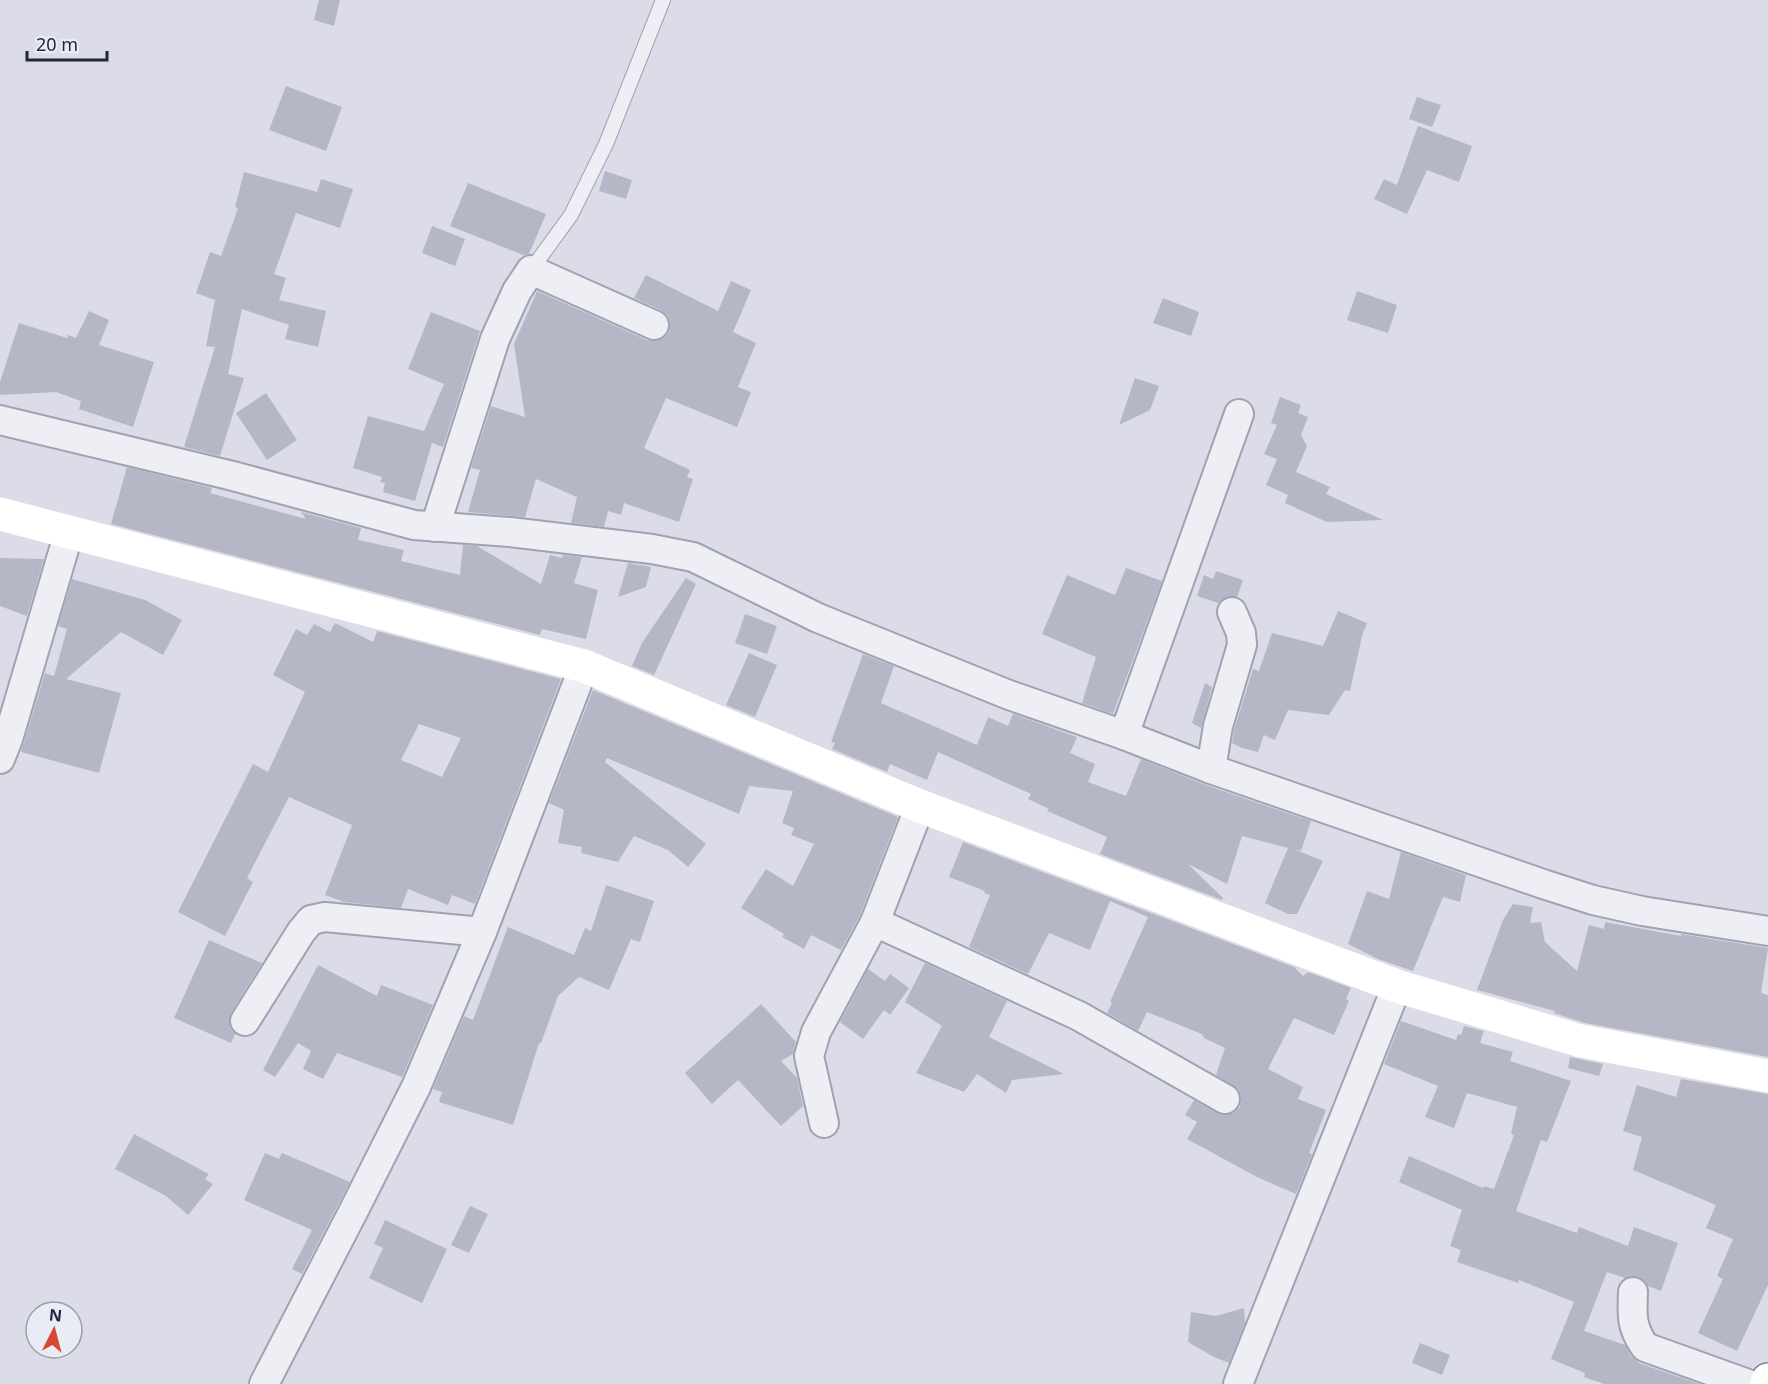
<svg xmlns="http://www.w3.org/2000/svg" width="1768" height="1384" viewBox="0 0 1768 1384" font-family="'Noto Sans',sans-serif">
	<style>
		.building { fill: #b5b7c7; fill-rule: evenodd }
		.lines { fill: none; stroke-linecap: round; stroke-linejoin: round }
		.lane-casing { stroke: #a0a2b1; stroke-width: 16 }
		.street-casing { stroke: #a0a2b1; stroke-width: 32 }
		.highway-casing { stroke: #81859e; stroke-width: 36 }
		.lane { stroke: #eeeef5; stroke-width: 14 }
		.street { stroke: #eeeef5; stroke-width: 28 }
		.secondary { stroke: #fff; stroke-width: 33 }
		.highway { stroke: #fff; stroke-width: 33 }
	</style>
	<rect width="100%" height="100%" fill="#dbdce7"/>
	<g class="building">
		<path d="M 319,0 L 340,0 L 334,26 L 314,20 Z"/>
		<path d="M 286,86 L 342,107 L 326,151 L 269,130 Z"/>
		<path d="M 1417,97 L 1441,105 L 1432,127 L 1409,119 Z"/>
		<path d="M 1418,126 L 1472,146 L 1459,182 L 1427,170 L 1407,214 L 1374,199 L 1384,179 L 1397,185 Z"/>
		<path d="M 605,171 L 632,180 L 626,199 L 599,191 Z"/>
		<path d="M 244,172 L 317,192 L 321,179 L 353,189 L 340,228 L 296,213 L 274,274 L 286,278 L 279,300 L 326,311 L 318,347 L 285,339 L 289,325 L 242,309 L 228,374 L 244,378 L 220,456 L 184,447 L 215,347 L 206,346 L 215,300 L 196,293 L 210,252 L 221,256 L 238,208 L 235,207 Z"/>
		<path d="M 468,183 L 546,214 L 529,254 L 523,255 L 450,226 Z"/>
		<path d="M 432,226 L 465,239 L 455,266 L 422,253 Z"/>
		<path d="M 646,275 L 718,311 L 731,281 L 751,290 L 733,332 L 756,343 L 738,387 L 751,392 L 737,427 L 666,398 L 644,448 L 690,470 L 687,477 L 693,479 L 679,522 L 624,503 L 621,515 L 608,511 L 604,527 L 571,523 L 577,497 L 536,479 L 525,517 L 468,512 L 480,470 L 471,468 L 491,406 L 525,417 L 514,344 L 537,291 L 647,340 L 656,341 L 664,338 L 669,332 L 670,323 L 668,316 L 661,310 L 634,298 Z"/>
		<path d="M 1357,291 L 1397,305 L 1388,333 L 1347,320 Z"/>
		<path d="M 1163,298 L 1199,312 L 1191,336 L 1153,323 Z"/>
		<path d="M 89,311 L 109,320 L 99,345 L 154,362 L 133,427 L 79,409 L 81,401 L 56,392 L 0,395 L 0,382 L 19,323 L 67,338 L 68,335 L 76,338 Z"/>
		<path d="M 431,312 L 480,331 L 443,447 L 432,443 L 415,501 L 383,492 L 385,483 L 380,482 L 382,477 L 353,468 L 368,416 L 424,431 L 444,384 L 408,369 Z"/>
		<path d="M 1135,378 L 1159,386 L 1150,410 L 1119,425 Z"/>
		<path d="M 266,393 L 297,440 L 267,460 L 236,413 Z"/>
		<path d="M 1280,397 L 1301,405 L 1298,413 L 1308,417 L 1301,435 L 1307,446 L 1296,472 L 1330,487 L 1326,494 L 1383,520 L 1327,522 L 1285,503 L 1288,495 L 1266,485 L 1277,459 L 1264,454 L 1277,425 L 1271,423 Z"/>
		<path d="M 127,467 L 212,488 L 210,493 L 306,519 L 301,512 L 361,528 L 358,540 L 404,550 L 401,561 L 460,575 L 463,545 L 477,546 L 541,584 L 550,555 L 562,558 L 563,555 L 582,557 L 574,583 L 598,590 L 586,639 L 542,629 L 540,635 L 111,524 Z"/>
		<path d="M 0,558 L 44,559 L 27,616 L 0,606 Z"/>
		<path d="M 628,563 L 651,567 L 646,587 L 618,597 Z"/>
		<path d="M 1126,568 L 1162,581 L 1113,714 L 1082,703 L 1096,657 L 1042,634 L 1067,575 L 1115,595 Z"/>
		<path d="M 1216,571 L 1243,580 L 1237,597 L 1226,597 L 1218,603 L 1197,596 L 1204,575 L 1213,579 Z"/>
		<path d="M 686,578 L 696,584 L 654,675 L 632,666 L 642,643 Z"/>
		<path d="M 72,579 L 145,600 L 182,620 L 163,655 L 121,632 L 66,679 L 121,693 L 99,773 L 21,752 L 45,673 L 54,676 L 67,629 L 58,626 Z"/>
		<path d="M 1338,611 L 1367,623 L 1362,636 L 1350,691 L 1345,690 L 1329,715 L 1288,710 L 1275,740 L 1264,735 L 1258,752 L 1242,748 L 1232,743 L 1234,730 L 1253,669 L 1259,671 L 1272,633 L 1323,646 Z"/>
		<path d="M 745,614 L 777,626 L 767,654 L 735,643 Z"/>
		<path d="M 335,623 L 373,642 L 377,631 L 561,679 L 475,904 L 452,895 L 448,905 L 408,889 L 401,908 L 344,902 L 325,895 L 352,825 L 289,797 L 247,878 L 253,882 L 225,936 L 178,912 L 253,764 L 268,772 L 305,692 L 273,675 L 296,629 L 307,635 L 314,624 L 330,632 ZM 419,724 L 461,738 L 442,777 L 401,760 Z"/>
		<path d="M 749,653 L 777,665 L 755,717 L 726,705 Z"/>
		<path d="M 863,654 L 894,666 L 881,703 L 977,745 L 988,717 L 1008,726 L 1013,714 L 1077,737 L 1070,753 L 1095,764 L 1088,782 L 1126,796 L 1141,759 L 1203,784 L 1311,821 L 1301,851 L 1294,849 L 1323,861 L 1297,914 L 1288,914 L 1265,903 L 1288,848 L 1242,836 L 1227,884 L 1188,864 L 1223,898 L 1222,900 L 1100,854 L 1107,837 L 1047,811 L 1049,809 L 1028,799 L 1031,794 L 938,752 L 927,780 L 890,764 L 887,772 L 832,749 L 835,743 L 831,742 Z"/>
		<path d="M 1205,683 L 1212,687 L 1201,728 L 1192,723 Z"/>
		<path d="M 593,690 L 898,817 L 860,915 L 841,950 L 811,935 L 804,949 L 782,937 L 784,934 L 741,908 L 766,869 L 793,886 L 814,844 L 791,835 L 794,828 L 782,823 L 793,791 L 749,786 L 739,814 L 607,758 L 605,762 L 706,844 L 688,867 L 668,850 L 634,836 L 618,862 L 581,853 L 582,847 L 558,843 L 564,810 L 549,803 Z"/>
		<path d="M 963,842 L 1294,967 L 1303,976 L 1308,972 L 1351,988 L 1346,999 L 1349,1001 L 1334,1035 L 1294,1018 L 1268,1069 L 1303,1087 L 1298,1099 L 1326,1110 L 1309,1153 L 1312,1154 L 1296,1194 L 1257,1177 L 1187,1139 L 1197,1122 L 1185,1115 L 1194,1100 L 1217,1113 L 1225,1115 L 1234,1113 L 1240,1107 L 1241,1098 L 1239,1090 L 1216,1075 L 1225,1048 L 1204,1038 L 1202,1034 L 1147,1012 L 1138,1031 L 1107,1013 L 1112,1003 L 1110,1002 L 1148,917 L 1110,901 L 1090,950 L 1049,933 L 1028,974 L 969,947 L 990,895 L 984,893 L 985,891 L 949,877 Z"/>
		<path d="M 1401,852 L 1466,875 L 1460,902 L 1443,897 L 1413,971 L 1378,959 L 1348,944 L 1367,891 L 1389,899 Z"/>
		<path d="M 606,885 L 654,901 L 640,942 L 631,939 L 609,990 L 579,977 L 558,996 L 541,1043 L 539,1043 L 513,1125 L 439,1102 L 442,1092 L 433,1089 L 464,1016 L 473,1020 L 508,927 L 574,955 L 585,928 L 591,931 Z"/>
		<path d="M 1513,904 L 1533,907 L 1530,923 L 1541,922 L 1545,942 L 1577,971 L 1589,925 L 1604,929 L 1605,922 L 1681,936 L 1681,934 L 1768,948 L 1761,993 L 1768,995 L 1768,1057 L 1585,1023 L 1554,1013 L 1555,1011 L 1477,990 L 1503,920 Z"/>
		<path d="M 209,940 L 262,963 L 231,1013 L 229,1021 L 230,1028 L 235,1034 L 231,1043 L 174,1018 Z"/>
		<path d="M 925,963 L 1007,1001 L 989,1037 L 1064,1074 L 1012,1080 L 1006,1093 L 977,1074 L 964,1092 L 916,1073 L 942,1026 L 905,1002 Z"/>
		<path d="M 318,965 L 377,996 L 381,985 L 433,1005 L 402,1077 L 337,1053 L 323,1079 L 303,1069 L 311,1051 L 298,1043 L 275,1077 L 263,1070 Z"/>
		<path d="M 868,969 L 885,981 L 890,974 L 909,988 L 890,1015 L 884,1010 L 863,1039 L 840,1022 Z"/>
		<path d="M 761,1004 L 796,1042 L 793,1054 L 781,1061 L 797,1078 L 803,1106 L 781,1126 L 738,1080 L 712,1104 L 685,1073 Z"/>
		<path d="M 1401,1021 L 1456,1040 L 1458,1034 L 1461,1035 L 1464,1026 L 1484,1031 L 1480,1043 L 1513,1052 L 1510,1061 L 1571,1081 L 1547,1142 L 1541,1140 L 1516,1211 L 1577,1233 L 1579,1227 L 1628,1246 L 1634,1227 L 1678,1243 L 1661,1291 L 1648,1286 L 1641,1278 L 1633,1276 L 1625,1278 L 1607,1272 L 1584,1331 L 1625,1345 L 1631,1356 L 1639,1363 L 1699,1384 L 1604,1384 L 1584,1377 L 1585,1373 L 1551,1359 L 1574,1302 L 1519,1280 L 1518,1283 L 1457,1262 L 1461,1250 L 1450,1246 L 1462,1210 L 1399,1182 L 1409,1156 L 1483,1188 L 1484,1186 L 1494,1189 L 1514,1135 L 1511,1134 L 1517,1107 L 1467,1093 L 1454,1128 L 1425,1117 L 1438,1086 L 1384,1064 Z"/>
		<path d="M 1570,1057 L 1603,1064 L 1599,1076 L 1568,1068 Z"/>
		<path d="M 1681,1079 L 1768,1094 L 1768,1285 L 1737,1351 L 1698,1333 L 1723,1279 L 1717,1276 L 1733,1239 L 1706,1228 L 1716,1205 L 1633,1170 L 1642,1137 L 1623,1131 L 1637,1085 L 1676,1097 Z"/>
		<path d="M 134,1134 L 209,1174 L 205,1179 L 213,1184 L 188,1215 L 166,1196 L 115,1169 Z"/>
		<path d="M 265,1153 L 279,1159 L 282,1153 L 350,1182 L 302,1274 L 292,1269 L 312,1230 L 244,1200 Z"/>
		<path d="M 470,1206 L 488,1214 L 469,1253 L 451,1245 Z"/>
		<path d="M 385,1220 L 447,1249 L 422,1303 L 369,1278 L 383,1248 L 374,1244 Z"/>
		<path d="M 1244,1308 L 1245,1323 L 1229,1363 L 1214,1357 L 1188,1342 L 1191,1312 L 1216,1316 Z"/>
		<path d="M 1420,1343 L 1450,1355 L 1442,1375 L 1412,1363 Z"/>
	</g>
	<g class="lines">
		<defs>
			<path id="lane" d="M 531,270 L 571,215 L 606,144 L 663,0"/>
			<g id="street">
				<path d="M 0,420 L 233,476 L 414,525 L 510,532 L 652,549 L 693,557 L 818,618 L 1009,695 L 1124,735 L 1211,769 L 1543,884 L 1593,900 L 1642,911 L 1768,931"/>
				<path d="M 435,527 L 495,339 L 517,291 L 531,270 L 654,325"/>
				<path d="M 1124,735 L 1239,414"/>
				<path d="M 0,759 L 8,739 L 69,532"/>
				<path d="M 1211,769 L 1218,726 L 1242,645 L 1241,633 L 1232,612"/>
				<path d="M 875,922 L 1079,1016 L 1225,1099"/>
				<path d="M 245,1021 L 301,932 L 311,920 L 325,917 L 482,932"/>
				<path d="M 824,1123 L 809,1056 L 816,1032 L 875,922 L 920,806"/>
				<path d="M 1633,1292 C 1632,1315 1631,1327 1645,1347 L 1748,1384"/>
				<path d="M 264,1384 L 354,1210 L 416,1087 L 482,932 L 584,666"/>
				<path d="M 1238,1384 L 1397,986"/>
			</g>
			<path id="highway" d="M 1767,1384 L 1768,1380"/>
		</defs>
		<use href="#lane" class="lane-casing"/>
		<use href="#street" class="street-casing"/>
		<use href="#highway" class="highway-casing"/>
		<use href="#lane" class="lane"/>
		<use href="#street" class="street"/>
		<path class="secondary" d="M 0,514 L 584,666 L 920,806 L 1397,986 L 1581,1041 L 1768,1076"/>
		<use href="#highway" class="highway"/>
	</g>
	<g transform="translate(54 1330) rotate(6)"><circle r="28" fill="#eaecf5" stroke="#9b9dac" stroke-width="1.5"/>
	<path d="M0-4.5L10 22L0 15L-10 22Z" fill="#d84734"/>
	<text y="-9" font-size="16" font-weight="bold" text-anchor="middle" fill="#24263e">N</text>
	</g>
	<path d="M27 51v9h80v-9" fill="none" stroke="#24263e" stroke-width="3"/>
	<text x="36" y="51" font-size="18" fill="#24263e" stroke="#eaecf5" stroke-width="4.5" paint-order="stroke">20 m</text>
</svg>
